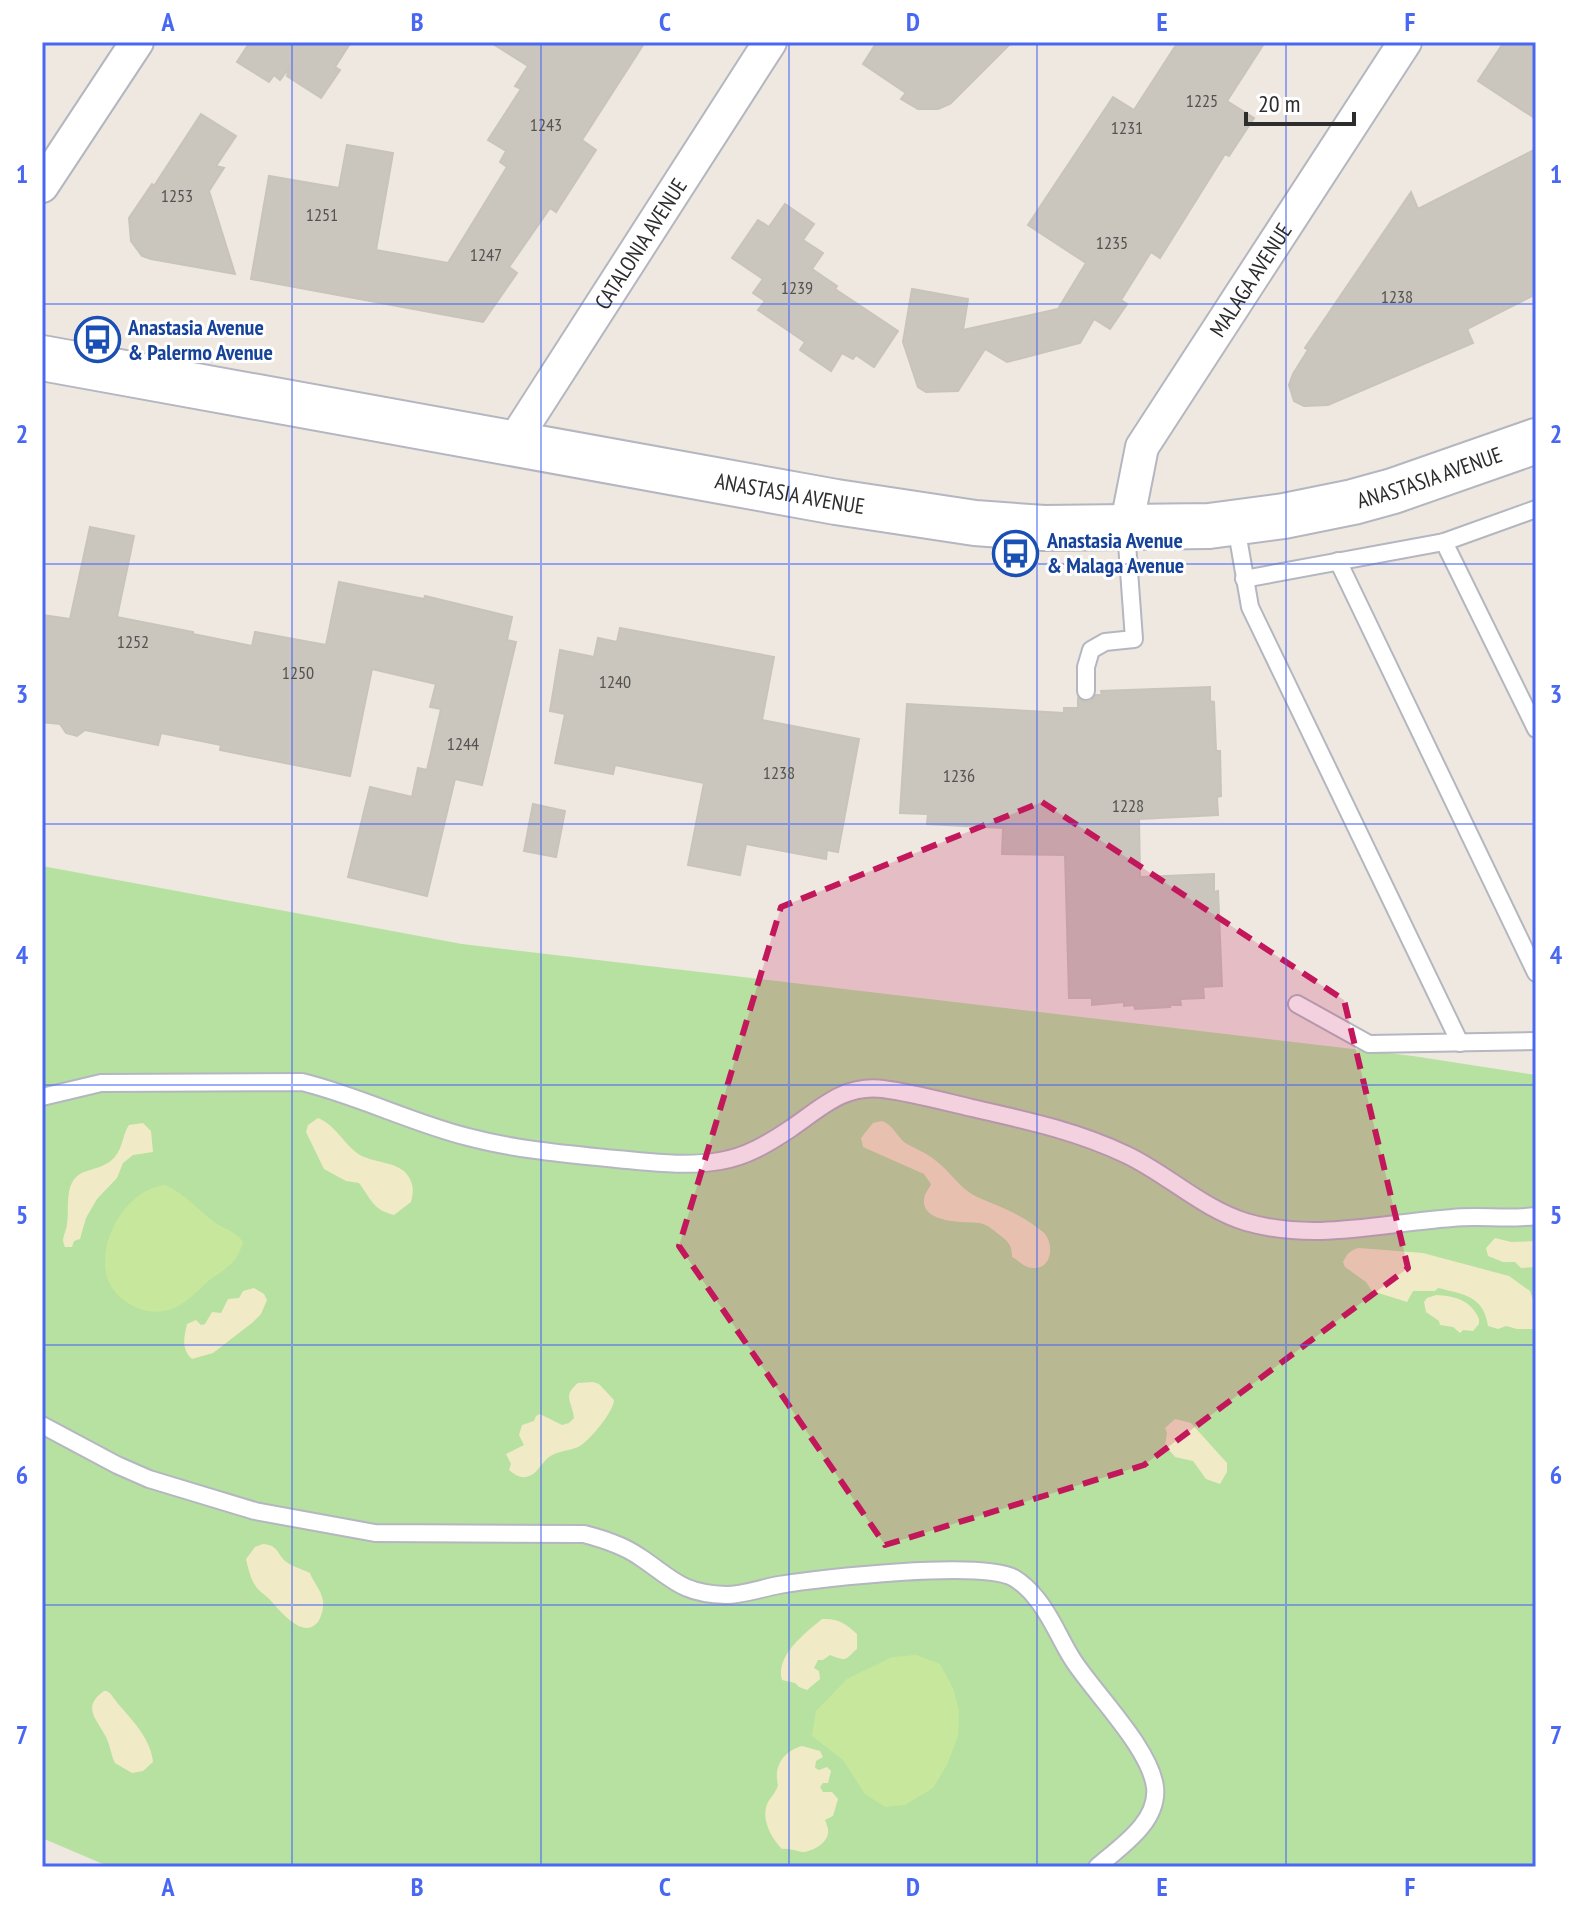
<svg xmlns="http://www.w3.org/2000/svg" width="1578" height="1909" viewBox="0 0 1578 1909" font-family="'PT Sans Narrow',sans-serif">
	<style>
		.green { fill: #b6e1a0 }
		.sand { fill: #f1eac6 }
		.pitch { fill: #c7e89c }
		.building { fill: #cac6be; stroke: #c9c4ba; stroke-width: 2 }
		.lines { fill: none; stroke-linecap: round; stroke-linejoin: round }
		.lane-casing { stroke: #b4b6c0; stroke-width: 20 }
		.street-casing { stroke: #b4b6c0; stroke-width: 36 }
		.secondary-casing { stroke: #b4b6c0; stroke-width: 48 }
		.lane { stroke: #fff; stroke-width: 16 }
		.street { stroke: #fff; stroke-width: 32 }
		.secondary { stroke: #fff; stroke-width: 44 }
		.marked { fill: #c2185b; fill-opacity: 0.2; stroke: #c2185b; stroke-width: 6; stroke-dasharray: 16 10; stroke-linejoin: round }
		.grid { fill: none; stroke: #4867f3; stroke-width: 2; stroke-opacity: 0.55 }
		.labels { text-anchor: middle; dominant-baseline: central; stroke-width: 6; stroke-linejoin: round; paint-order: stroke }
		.number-label { font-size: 18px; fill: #545351 }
		.street-label { font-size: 22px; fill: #2d2d2d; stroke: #fff }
		.transit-label { font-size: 22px; font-weight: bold; fill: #164399; stroke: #fff; text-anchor: start }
		.neatline { fill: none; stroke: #4867f3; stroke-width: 3 }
		.grid-label { font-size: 26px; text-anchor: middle; font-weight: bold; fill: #4867f3 }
	</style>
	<rect width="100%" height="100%" fill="#eee8e0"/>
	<path class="green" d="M 42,866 L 462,944 L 1413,1056 L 1536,1075 L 1536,1867 L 110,1867 L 42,1838 Z"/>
	<g class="sand">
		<path d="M 318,1118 C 336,1125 344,1145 360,1155 C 375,1163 396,1162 406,1173 C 414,1183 414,1191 411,1202 L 394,1215 C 373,1210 371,1199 359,1183 L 346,1181 L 324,1169 L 306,1132 L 308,1125 Z"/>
		<path d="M 882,1121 C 893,1125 896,1135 904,1142 C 909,1146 927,1153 935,1160 C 950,1171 960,1189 977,1197 C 1001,1207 1023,1215 1043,1232 C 1055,1243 1052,1270 1033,1268 C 1023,1267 1020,1261 1012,1257 C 1012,1246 1009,1242 1001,1236 C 994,1231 988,1224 979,1223 C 965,1222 916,1224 925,1195 C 926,1191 930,1188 931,1184 L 924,1174 L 863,1147 L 861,1138 L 873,1123 Z"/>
		<path d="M 143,1123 L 151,1131 L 153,1152 L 133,1155 L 123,1163 L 117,1178 L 97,1199 L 86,1218 L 80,1239 L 74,1241 L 72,1247 L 65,1247 C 60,1238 66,1234 67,1224 C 70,1207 62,1178 87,1171 C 96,1168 106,1166 114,1158 C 124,1146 122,1135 129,1125 Z"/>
		<path d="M 1495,1238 L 1511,1242 L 1536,1241 L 1536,1267 L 1521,1268 L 1515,1262 L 1503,1262 L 1488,1256 L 1486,1248 Z"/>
		<path d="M 1359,1248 L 1423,1253 L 1509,1276 L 1530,1291 L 1536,1308 L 1536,1329 L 1517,1329 L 1506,1326 L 1498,1329 L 1488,1326 C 1484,1296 1463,1294 1438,1288 L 1435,1291 L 1413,1291 L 1407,1302 L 1372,1291 L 1366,1282 L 1345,1267 L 1343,1262 C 1347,1254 1350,1250 1359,1248 Z"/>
		<path d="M 254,1288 L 264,1294 L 267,1300 L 261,1314 L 252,1323 L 213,1353 L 192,1359 C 181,1349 184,1337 187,1324 L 196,1320 L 201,1325 L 205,1324 L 212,1312 L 221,1313 L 228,1299 L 239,1298 L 243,1291 Z"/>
		<path d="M 1436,1295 C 1455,1296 1471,1300 1479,1319 L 1479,1324 L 1473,1331 L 1463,1330 L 1460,1333 L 1453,1327 L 1440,1325 L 1439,1321 L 1426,1312 L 1424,1302 L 1427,1298 Z"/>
		<path d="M 593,1382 L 599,1384 L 614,1400 C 614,1411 589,1442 578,1447 C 569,1451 557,1451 549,1457 C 541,1463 537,1475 526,1477 C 519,1478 514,1474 509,1470 L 511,1464 L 506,1454 L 524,1445 L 519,1435 L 522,1425 L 534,1421 L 536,1416 L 540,1414 L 562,1425 L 569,1423 L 574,1418 C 572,1401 562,1396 578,1383 Z"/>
		<path d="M 1175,1419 L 1191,1423 L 1227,1463 L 1227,1472 L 1220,1484 L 1206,1479 L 1193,1461 L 1175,1457 L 1165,1445 L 1167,1433 L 1165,1428 Z"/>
		<path d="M 263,1544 C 277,1545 277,1552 284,1560 C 290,1566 302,1569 310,1573 C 313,1582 321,1589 323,1601 C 324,1607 321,1620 316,1624 C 302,1638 280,1611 271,1601 C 267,1596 261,1593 257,1588 C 251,1581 248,1568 246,1559 L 255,1547 Z"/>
		<path d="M 822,1619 C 838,1618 846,1624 857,1634 L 857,1649 C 844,1660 848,1662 830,1655 L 823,1660 L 818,1660 L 814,1668 L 819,1671 L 820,1679 L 807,1690 L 799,1687 L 795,1683 L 782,1680 C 775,1656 805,1633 822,1619 Z"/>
		<path d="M 104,1691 L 107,1691 C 113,1695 115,1701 120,1706 C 134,1722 151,1740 153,1762 L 143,1771 L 132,1773 L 115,1763 C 111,1755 110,1745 106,1737 C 97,1719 81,1707 104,1691 Z"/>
		<path d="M 802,1746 L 820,1751 L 823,1757 L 816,1761 L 815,1768 L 819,1770 L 827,1767 L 831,1771 L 828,1783 L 823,1783 L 820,1787 L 823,1792 L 832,1792 L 838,1799 L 833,1816 L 825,1820 C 826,1824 829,1828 828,1833 C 827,1844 811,1852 802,1852 C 795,1851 790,1848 782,1849 C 771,1838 760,1818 768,1802 C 772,1796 776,1792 778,1785 C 773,1766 784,1751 802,1746 Z"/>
	</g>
	<g class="pitch">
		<path d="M 165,1185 C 186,1194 198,1211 217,1224 C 227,1230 236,1232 243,1242 C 236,1268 221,1269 203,1286 C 194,1295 185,1303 174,1308 C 147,1320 112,1301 106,1273 C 99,1237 128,1189 165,1185 Z"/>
		<path d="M 916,1655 L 940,1664 L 953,1688 L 959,1710 L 958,1736 L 947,1765 L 933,1788 L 905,1805 L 885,1807 L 865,1794 L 843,1760 L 812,1736 L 816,1711 L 847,1679 L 892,1657 Z"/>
	</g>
	<g class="building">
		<path d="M 250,42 L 351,42 L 335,67 L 340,70 L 321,98 L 287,76 L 289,68 L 280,80 L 274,75 L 269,82 L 237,62 Z"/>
		<path d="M 490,42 L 645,42 L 582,140 L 596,150 L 556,212 L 550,208 L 509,267 L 517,273 L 483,322 L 251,279 L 269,176 L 339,188 L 347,145 L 393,153 L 376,250 L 448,263 L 507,167 L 500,162 L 506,151 L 488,140 L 521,89 L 515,86 L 528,66 Z"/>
		<path d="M 877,42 L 1012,42 L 950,104 L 938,109 L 918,109 L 901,99 L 906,93 L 863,64 Z"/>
		<path d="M 1178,42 L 1265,42 L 1227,101 L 1254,118 L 1229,156 L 1225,154 L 1160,258 L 1151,252 L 1121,300 L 1127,304 L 1110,329 L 1094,319 L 1080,343 L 1007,362 L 985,349 L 958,391 L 926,392 L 918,387 L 903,342 L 912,289 L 968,299 L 963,330 L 1058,309 L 1086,263 L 1028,225 L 1113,97 L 1134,110 Z"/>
		<path d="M 1504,42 L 1536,42 L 1536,119 L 1478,81 Z"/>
		<path d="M 201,114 L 236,136 L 216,166 L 224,168 L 209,191 L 235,274 L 151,259 L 142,256 L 131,241 L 129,218 L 152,184 L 154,186 Z"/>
		<path d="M 1536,149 L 1536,294 L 1467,329 L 1473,343 L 1328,405 L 1304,406 L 1294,401 L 1289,385 L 1293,374 L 1308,350 L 1305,348 L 1411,192 L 1418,209 Z"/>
		<path d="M 785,204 L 814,224 L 803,240 L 823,253 L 812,269 L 837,286 L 835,289 L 898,331 L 874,367 L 856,355 L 853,359 L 842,353 L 831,371 L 800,350 L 805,342 L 758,310 L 765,301 L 753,293 L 763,279 L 732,258 L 758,220 L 769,227 Z"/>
		<path d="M 90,527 L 134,536 L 117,617 L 193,632 L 193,634 L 252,646 L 255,632 L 326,645 L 339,582 L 424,599 L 425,596 L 512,617 L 507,640 L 516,642 L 482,785 L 455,779 L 427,896 L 348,877 L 370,787 L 412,797 L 418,768 L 427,770 L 441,709 L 430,707 L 436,684 L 372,669 L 350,776 L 220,750 L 221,745 L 161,733 L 158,745 L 85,730 L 77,736 L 66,733 L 60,724 L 42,722 L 42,615 L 70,619 Z"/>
		<path d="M 620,628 L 774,657 L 762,720 L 859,739 L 838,852 L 827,850 L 826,859 L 746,844 L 740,875 L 688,865 L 704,783 L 615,765 L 613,774 L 555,763 L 565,714 L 550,711 L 560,650 L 594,657 L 598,638 L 617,642 Z"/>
		<path d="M 1210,687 L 1210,701 L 1214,702 L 1216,751 L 1220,751 L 1221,796 L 1217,797 L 1218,815 L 1139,819 L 1140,877 L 1214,874 L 1214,892 L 1218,891 L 1222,986 L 1203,987 L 1204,998 L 1180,999 L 1181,1005 L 1169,1005 L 1170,1007 L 1135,1009 L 1134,1005 L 1124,1006 L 1124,1002 L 1092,1005 L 1092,998 L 1069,998 L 1065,855 L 1002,854 L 1003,828 L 927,824 L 928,814 L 900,813 L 907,704 L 1064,713 L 1064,708 L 1078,708 L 1078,698 L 1085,702 L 1091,701 L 1096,695 L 1102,695 L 1101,691 Z"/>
		<path d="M 533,804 L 565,811 L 556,857 L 524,851 Z"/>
	</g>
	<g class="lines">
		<defs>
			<g id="lane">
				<path d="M 1236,526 L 1250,607 L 1460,1043"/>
				<path d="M 1444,542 L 1536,729"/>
				<path d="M 1338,561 L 1536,973"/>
				<path d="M 1244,579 L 1444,542 L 1536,509"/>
				<path d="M 1086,691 L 1086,667 L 1091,650 L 1105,642 L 1134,639 L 1126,530"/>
				<path d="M 1297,1004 L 1369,1044 L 1536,1041"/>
				<path d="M 42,1097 L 101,1083 L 302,1082 C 359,1096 412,1123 468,1137 C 517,1150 567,1154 616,1159 C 651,1162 685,1167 720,1161 C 746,1157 769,1143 790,1129 C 820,1109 843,1084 883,1089 C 913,1093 942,1101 972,1108 C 1025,1120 1077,1131 1127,1155 C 1167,1174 1203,1209 1246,1222 C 1314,1242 1382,1223 1452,1218 C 1480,1215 1508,1220 1536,1216"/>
				<path d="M 42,1425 L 117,1465 L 149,1479 L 255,1511 L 375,1533 L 584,1534 C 603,1539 623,1545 640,1557 C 673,1579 682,1594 726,1595 C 743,1595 762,1588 779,1585 C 821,1578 981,1560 1014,1578 C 1021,1582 1031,1591 1036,1598 C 1052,1617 1060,1640 1073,1660 C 1095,1694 1150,1748 1155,1787 C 1159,1822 1120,1847 1097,1867"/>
			</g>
			<g id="street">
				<path d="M 42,186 L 137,42"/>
				<path id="s1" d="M 512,444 L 770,42"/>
				<path id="s2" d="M 1126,528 L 1142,447 L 1405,42"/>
			</g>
			<g id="secondary">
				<path id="s3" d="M 42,358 L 836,502 L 975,523 L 1044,528 L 1209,526 L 1284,516 L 1353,502 L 1393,491 L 1536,441"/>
			</g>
		</defs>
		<use href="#lane" class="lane-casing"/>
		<use href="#street" class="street-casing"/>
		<use href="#secondary" class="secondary-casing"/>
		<use href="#lane" class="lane"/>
		<use href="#street" class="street"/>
		<use href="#secondary" class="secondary"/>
	</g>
	<path class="marked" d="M 1042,802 L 1344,1000 L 1408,1268 L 1144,1465 L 885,1545 L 679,1246 L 781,907 Z"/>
	<path class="grid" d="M 292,42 L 292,1867M 541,42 L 541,1867M 789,42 L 789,1867M 1037,42 L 1037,1867M 1286,42 L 1286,1867M 42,304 L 1536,304M 42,564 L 1536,564M 42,824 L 1536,824M 42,1085 L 1536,1085M 42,1345 L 1536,1345M 42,1605 L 1536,1605"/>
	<defs>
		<symbol id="bus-ring" viewBox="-11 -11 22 22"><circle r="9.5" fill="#fff" stroke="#1a4fb4" stroke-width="1.5"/><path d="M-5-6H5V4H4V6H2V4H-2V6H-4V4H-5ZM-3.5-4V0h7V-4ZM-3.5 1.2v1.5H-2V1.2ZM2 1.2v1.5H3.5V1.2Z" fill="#1a4fb4"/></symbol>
	</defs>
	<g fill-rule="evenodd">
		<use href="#bus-ring" x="72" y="314" width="51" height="51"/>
		<use href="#bus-ring" x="990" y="528" width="51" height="51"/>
	</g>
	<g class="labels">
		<g class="number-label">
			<text x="1202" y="100">1225</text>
			<text x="546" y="124">1243</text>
			<text x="1127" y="127">1231</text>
			<text x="177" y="195">1253</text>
			<text x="322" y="214">1251</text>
			<text x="1112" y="242">1235</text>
			<text x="486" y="254">1247</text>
			<text x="797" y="287">1239</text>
			<text x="1397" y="296">1238</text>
			<text x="133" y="641">1252</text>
			<text x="298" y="672">1250</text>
			<text x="615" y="681">1240</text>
			<text x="463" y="743">1244</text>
			<text x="779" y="772">1238</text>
			<text x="959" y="775">1236</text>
			<text x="1128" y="805">1228</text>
		</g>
		<g class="street-label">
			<text stroke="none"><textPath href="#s1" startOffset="238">CATALONIA AVENUE</textPath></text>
			<text stroke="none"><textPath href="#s2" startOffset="282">MALAGA AVENUE</textPath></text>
			<text stroke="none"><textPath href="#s3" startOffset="1408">ANASTASIA AVENUE</textPath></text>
			<text stroke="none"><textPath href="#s3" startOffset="760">ANASTASIA AVENUE</textPath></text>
		</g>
		<g class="transit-label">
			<text x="128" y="327">Anastasia Avenue<tspan x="128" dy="25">&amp; Palermo Avenue</tspan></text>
			<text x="1047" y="540">Anastasia Avenue<tspan x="1047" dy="25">&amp; Malaga Avenue</tspan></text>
		</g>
	</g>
	<rect width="1578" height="1909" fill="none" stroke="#ffffff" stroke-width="88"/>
	<path d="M1246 112v12h108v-12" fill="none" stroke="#2d2d2d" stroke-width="4"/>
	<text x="1258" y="112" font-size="24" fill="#2d2d2d" stroke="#ffffff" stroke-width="6" paint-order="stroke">20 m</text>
	<rect x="44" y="44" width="1490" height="1821" class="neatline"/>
	<g class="grid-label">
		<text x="168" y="31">A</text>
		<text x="417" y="31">B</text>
		<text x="665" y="31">C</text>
		<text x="913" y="31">D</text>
		<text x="1162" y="31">E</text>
		<text x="1410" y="31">F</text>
		<text x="22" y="183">1</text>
		<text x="1556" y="183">1</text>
		<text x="22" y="443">2</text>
		<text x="1556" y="443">2</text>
		<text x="22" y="703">3</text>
		<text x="1556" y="703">3</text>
		<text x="22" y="964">4</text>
		<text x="1556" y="964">4</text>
		<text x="22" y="1224">5</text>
		<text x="1556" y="1224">5</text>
		<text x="22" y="1484">6</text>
		<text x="1556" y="1484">6</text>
		<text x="22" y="1744">7</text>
		<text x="1556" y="1744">7</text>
		<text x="168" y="1896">A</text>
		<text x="417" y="1896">B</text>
		<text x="665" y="1896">C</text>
		<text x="913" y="1896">D</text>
		<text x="1162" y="1896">E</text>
		<text x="1410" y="1896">F</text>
	</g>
</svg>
